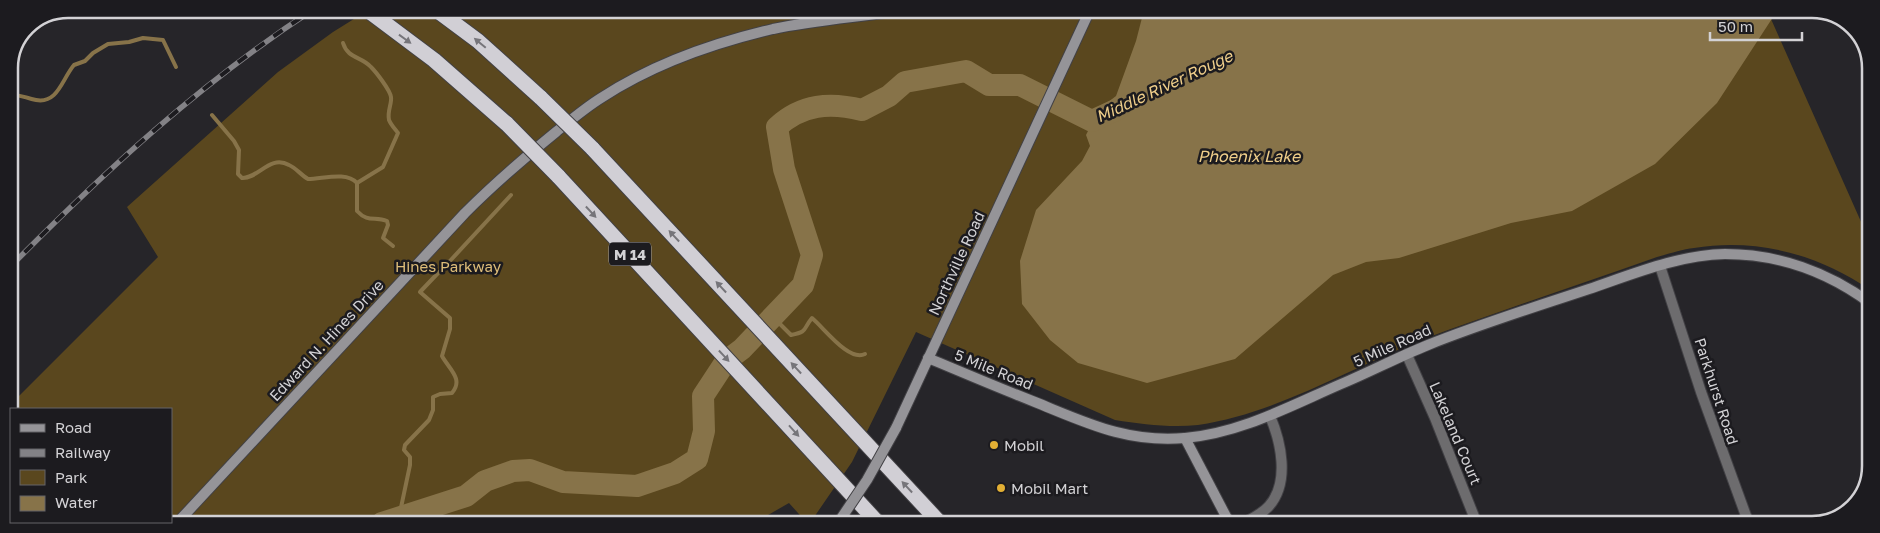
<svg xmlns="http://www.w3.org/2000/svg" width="1880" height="533" viewBox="0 0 1880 533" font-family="'Golos Text',sans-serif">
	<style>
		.green { fill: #5a471e }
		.water { fill: #877349 }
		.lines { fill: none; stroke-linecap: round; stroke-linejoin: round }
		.stream { stroke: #877349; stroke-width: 4 }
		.river { stroke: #877349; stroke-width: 22 }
		.street-casing { stroke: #424145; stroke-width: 12 }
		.secondary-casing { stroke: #424145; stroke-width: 12 }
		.highway-casing { stroke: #424145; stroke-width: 17 }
		.street { stroke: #6d6c6e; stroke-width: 10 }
		.secondary { stroke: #959498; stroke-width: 10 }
		.highway { stroke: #d1cfd5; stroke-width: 15 }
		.rail-casing { stroke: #838286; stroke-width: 5.5 }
		.rail { stroke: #1c1b1f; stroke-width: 4; stroke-dasharray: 11; stroke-linecap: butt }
		.secondary-bridge-casing { stroke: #424145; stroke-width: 12; stroke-linecap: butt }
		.highway-bridge-casing { stroke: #424145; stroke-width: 17; stroke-linecap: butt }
		.secondary-bridge { stroke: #959498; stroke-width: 10 }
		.highway-bridge { stroke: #d1cfd5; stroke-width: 15 }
		.oneway { fill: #76757a }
		.poi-dot { fill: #e2af34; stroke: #1c1b1f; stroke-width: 2 }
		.labels { text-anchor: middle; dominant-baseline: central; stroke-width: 5; stroke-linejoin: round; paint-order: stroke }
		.shield { fill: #1c1b1f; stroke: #9c9b9e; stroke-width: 1 }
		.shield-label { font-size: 14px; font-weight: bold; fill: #d3d2d5 }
		.street-label { font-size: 15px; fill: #d3d2d5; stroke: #1c1b1f }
		.park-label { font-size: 15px; fill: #debd79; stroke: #1c1b1f }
		.poi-label { font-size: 15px; fill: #d3d2d5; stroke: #1c1b1f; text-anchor: start }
		.water-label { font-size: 16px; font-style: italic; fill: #efce8a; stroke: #1c1b1f }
		.rim { fill: none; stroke: #d3d2d5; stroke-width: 2.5 }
	</style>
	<rect width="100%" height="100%" fill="#262529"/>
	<path class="green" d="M 370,9 L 1777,11 L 1771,19 L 1870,242 L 1870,290 C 1818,254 1757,238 1694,248 C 1682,249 1669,254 1657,257 C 1579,285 1501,310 1424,339 C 1350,368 1278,413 1198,425 C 1170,428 1142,424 1115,420 L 916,332 L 852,462 L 810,523 L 807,523 L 789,503 L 754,523 L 52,522 L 171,522 L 171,409 L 11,409 L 11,475 L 9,470 L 9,406 L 158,257 L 127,207 L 278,72 L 333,32 Z"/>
	<path class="water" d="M 1144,10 L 1777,11 L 1717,103 L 1655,164 L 1572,211 L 1511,223 L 1399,258 L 1366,262 L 1333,275 L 1235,359 L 1147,383 L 1078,363 L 1050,340 L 1022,304 L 1020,261 L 1036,210 L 1082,161 L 1090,146 L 1086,135 L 1099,109 L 1116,96 L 1136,41 Z"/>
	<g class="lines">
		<g class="stream">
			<path d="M 343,43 C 348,59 361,56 371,67 C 376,72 390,90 391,97 C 392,104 387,111 389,120 C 391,125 395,129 398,133 L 383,167 L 357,183"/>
			<path d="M 9,95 C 21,94 25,98 36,100 C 58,104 62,79 74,65 L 85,61 L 93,53 L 108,44 L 129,42 L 143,38 L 163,40 L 176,67"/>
			<path d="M 212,115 L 234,141 L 239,150 L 238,174 L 242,178 C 258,179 270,154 289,165 C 296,168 301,175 308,179 C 323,179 346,171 357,183"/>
			<path d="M 357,183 L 357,211 C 368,223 375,216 387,221 L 388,225 L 383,238 L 393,246"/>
			<path d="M 449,262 L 511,195"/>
			<path d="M 773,317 L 791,335 C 809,331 802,330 812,318 C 825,329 849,362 865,354"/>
			<path d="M 399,517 L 410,465 L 410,457 L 404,450 L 405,445 L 429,420 L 433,410 L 433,397 L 440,394 L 452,393 C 464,379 449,369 442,356 L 450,329 L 450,318 L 420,292 L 439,272"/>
		</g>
		<path class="river" d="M 382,523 L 466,496 L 485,481 L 513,471 L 530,470 L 563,482 L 637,486 L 675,473 L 697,459 L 704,431 L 703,396 L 726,361 L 742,349 L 803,285 L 812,255 L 784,169 L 777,127 C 802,104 830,102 862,110 L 889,96 L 905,82 L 966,71 L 989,85 L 1020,85 L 1092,121 L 1120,108"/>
		<defs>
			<g id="street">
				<path d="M 1660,266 L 1701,392 L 1749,524"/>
				<path d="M 1407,355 L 1435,418 L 1477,524"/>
				<path d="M 1242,524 C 1251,519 1262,514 1269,506 C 1290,482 1281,442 1270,416"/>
			</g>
			<g id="secondary">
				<path d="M 928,358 C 964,373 999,388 1035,402 C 1087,423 1127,443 1185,438 C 1241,433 1290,406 1341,384 C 1370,372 1398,357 1428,345 C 1480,324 1535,307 1589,289 C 1633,274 1678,255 1725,254 C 1778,254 1828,272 1870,303"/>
				<path d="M 896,428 L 1090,10"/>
				<path d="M 1185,438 L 1230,524"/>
				<path d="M 178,522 L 465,213 C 494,184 524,158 556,132 C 571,120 585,108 601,98 C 653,64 713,43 773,29 C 816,20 860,17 904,10"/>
			</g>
			<g id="highway">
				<path d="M 366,9 L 434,60 L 507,124"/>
				<path d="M 435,9 L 478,41 L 541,98"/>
				<path d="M 592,148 L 940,523"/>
				<path d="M 558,176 L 878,523"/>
			</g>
		</defs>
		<use href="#street" class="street-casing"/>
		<use href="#secondary" class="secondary-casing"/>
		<use href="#highway" class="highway-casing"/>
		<use href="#street" class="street"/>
		<use href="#secondary" class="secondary"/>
		<use href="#highway" class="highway"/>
		<defs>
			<path id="rail" d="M 9,268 C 105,171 199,84 314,9"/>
		</defs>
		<use href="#rail" class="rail-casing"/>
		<use href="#rail" class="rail"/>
		<defs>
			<path id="secondary-bridge" d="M 838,523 L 867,480 L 896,428"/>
			<g id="highway-bridge">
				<path d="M 541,98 L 592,148"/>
				<path d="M 507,124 L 558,176"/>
			</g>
		</defs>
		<use href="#secondary-bridge" class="secondary-bridge-casing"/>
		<use href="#highway-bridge" class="highway-bridge-casing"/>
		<use href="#secondary-bridge" class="secondary-bridge"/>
		<use href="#highway-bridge" class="highway-bridge"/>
	</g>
	<defs><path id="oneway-solid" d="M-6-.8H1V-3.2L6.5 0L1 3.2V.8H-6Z" transform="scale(1.25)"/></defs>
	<g class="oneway">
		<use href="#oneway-solid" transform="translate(405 39) rotate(36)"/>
		<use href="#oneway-solid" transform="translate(480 43) rotate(-140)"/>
		<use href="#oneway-solid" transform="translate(591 212) rotate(47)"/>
		<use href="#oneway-solid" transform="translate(674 236) rotate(-133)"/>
		<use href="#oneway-solid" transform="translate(721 287) rotate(-133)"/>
		<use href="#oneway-solid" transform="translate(724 356) rotate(47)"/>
		<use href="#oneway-solid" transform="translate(796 368) rotate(-133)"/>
		<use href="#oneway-solid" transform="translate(794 431) rotate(48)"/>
		<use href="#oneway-solid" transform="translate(907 487) rotate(-133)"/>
	</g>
	<g class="poi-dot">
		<circle cx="994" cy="445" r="5"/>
		<circle cx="1001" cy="488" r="5"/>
	</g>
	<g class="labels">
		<rect class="shield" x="609" y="242.5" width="42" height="23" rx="4"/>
		<g class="shield-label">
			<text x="630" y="254">M 14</text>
		</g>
		<g class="street-label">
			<text transform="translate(956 263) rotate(-65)">Northville Road</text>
			<text transform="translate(326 340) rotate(-47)">Edward N. Hines Drive</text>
			<text transform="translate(1392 345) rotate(-24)">5 Mile Road</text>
			<text transform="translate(994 369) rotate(22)">5 Mile Road</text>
			<text transform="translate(1717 391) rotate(72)">Parkhurst Road</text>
			<text transform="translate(1456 433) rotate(67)">Lakeland Court</text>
		</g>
		<g class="park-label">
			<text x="448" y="266">Hines Parkway</text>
		</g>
		<g class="poi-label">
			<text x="1004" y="445">Mobil</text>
			<text x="1011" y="488">Mobil Mart</text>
		</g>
		<g class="water-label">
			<text transform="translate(1164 86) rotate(-25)">Middle River Rouge</text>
			<text x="1249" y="156">Phoenix Lake</text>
		</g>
	</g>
	<path d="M0 0H1880V533H0ZM68 18H1812A50 50 0 0 1 1862 68V466A50 50 0 0 1 1812 516H68A50 50 0 0 1 18 466V68A50 50 0 0 1 68 18Z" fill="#1c1b1f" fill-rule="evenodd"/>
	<path class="rim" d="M68 18H1812A50 50 0 0 1 1862 68V466A50 50 0 0 1 1812 516H68A50 50 0 0 1 18 466V68A50 50 0 0 1 68 18Z"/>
	<rect x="10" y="408" width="162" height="115" fill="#1c1b1f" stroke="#656468"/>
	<rect x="20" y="424" width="25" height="8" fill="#959498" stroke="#656468"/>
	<text x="55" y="433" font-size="15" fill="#d3d2d5">Road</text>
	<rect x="20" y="449" width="25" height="8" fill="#838286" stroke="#656468"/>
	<text x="55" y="458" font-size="15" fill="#d3d2d5">Railway</text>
	<rect x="20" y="470" width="25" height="15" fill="#5a471e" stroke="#656468"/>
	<text x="55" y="483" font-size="15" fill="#d3d2d5">Park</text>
	<rect x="20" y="496" width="25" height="15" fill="#877349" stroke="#656468"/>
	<text x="55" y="508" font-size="15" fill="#d3d2d5">Water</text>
	<path d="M1710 32v8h92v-8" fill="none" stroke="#d3d2d5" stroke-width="2.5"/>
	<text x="1718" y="32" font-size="15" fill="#d3d2d5" stroke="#1c1b1f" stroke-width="4" paint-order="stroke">50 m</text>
</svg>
